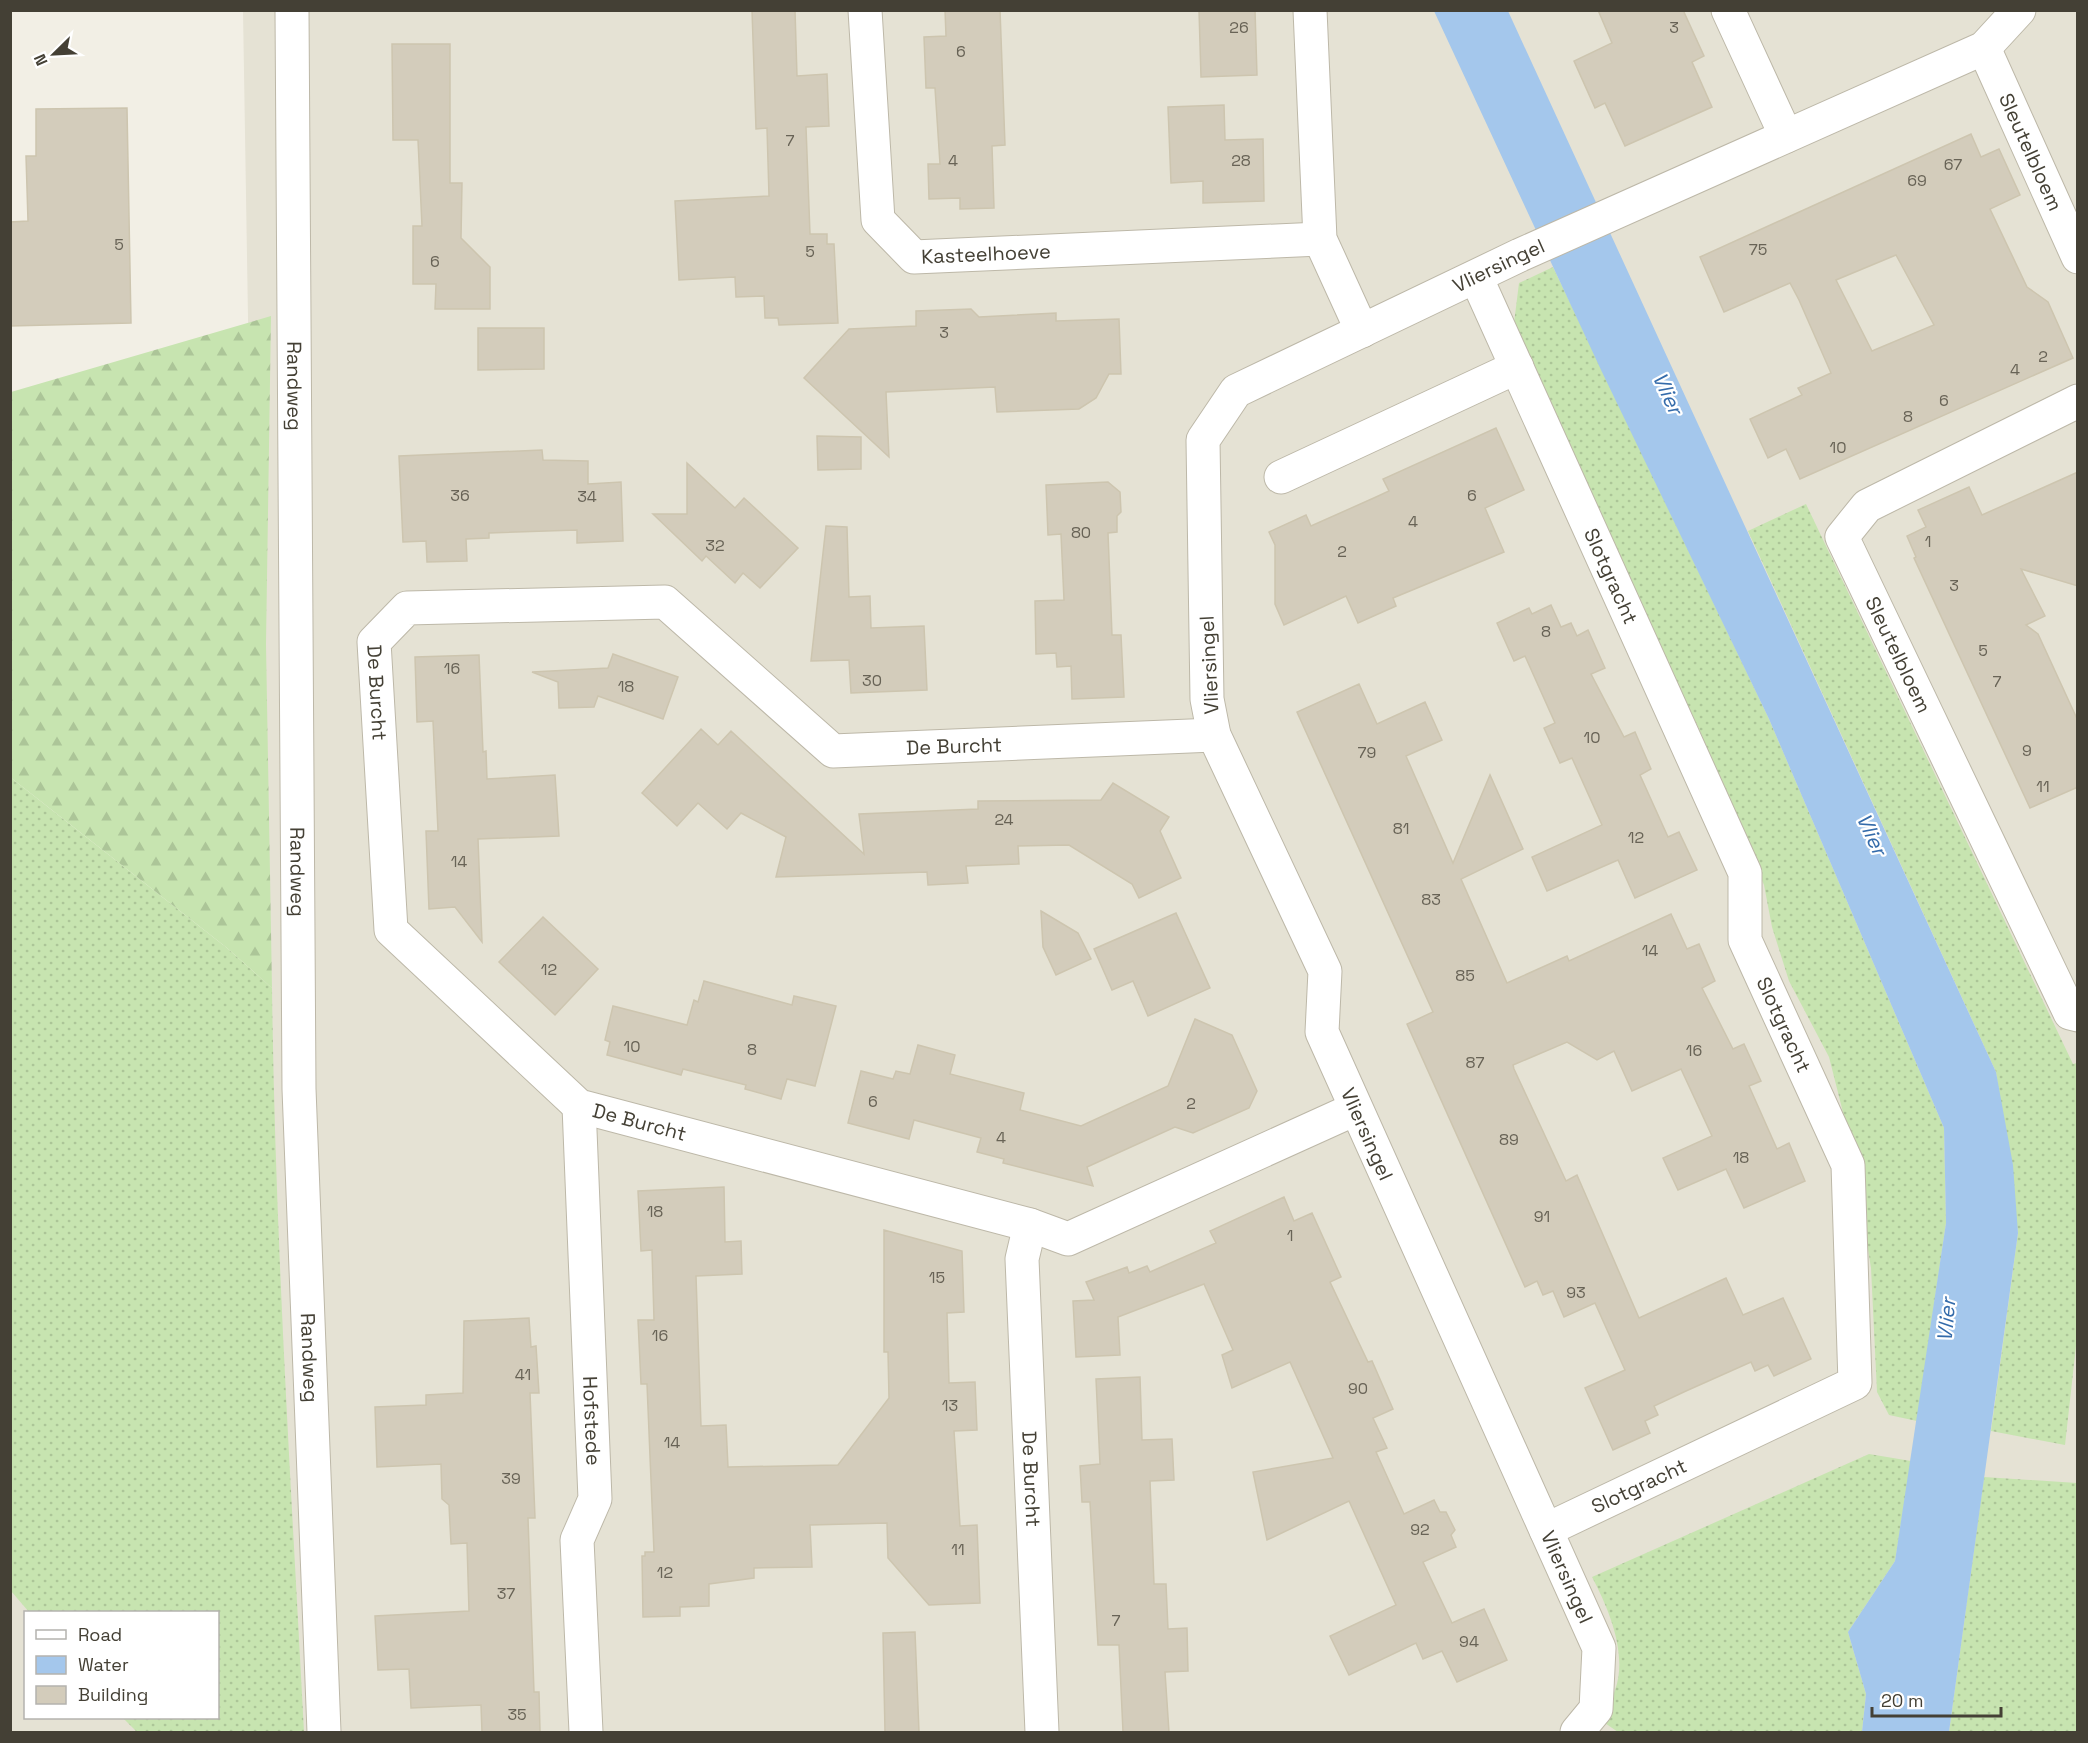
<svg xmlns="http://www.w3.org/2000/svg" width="2088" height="1743" viewBox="0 0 2088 1743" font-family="'Space Grotesk',sans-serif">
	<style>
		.residential { fill: #e5e2d4 }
		.grass { fill: url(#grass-dots) }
		.forest { fill: url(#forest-firs) }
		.water { fill: #a4c7ec }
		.building { fill: #d3ccbb; stroke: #cdc5af; stroke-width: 1.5; fill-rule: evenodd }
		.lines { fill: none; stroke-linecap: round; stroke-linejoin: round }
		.minor-casing { stroke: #bdb8a8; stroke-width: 35 }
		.minor { stroke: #fff; stroke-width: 33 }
		.labels { text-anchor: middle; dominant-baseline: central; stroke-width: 4.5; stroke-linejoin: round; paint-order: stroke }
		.number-label { font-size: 16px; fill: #686356 }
		.street-label { font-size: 20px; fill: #444035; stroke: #fff }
		.water-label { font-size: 21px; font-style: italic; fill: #346baa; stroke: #fff }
	</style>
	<defs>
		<pattern id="grass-dots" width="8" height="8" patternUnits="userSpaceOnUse" patternTransform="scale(1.5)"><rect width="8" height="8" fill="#c7e4b0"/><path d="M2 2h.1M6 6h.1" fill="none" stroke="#acc598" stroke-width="1.8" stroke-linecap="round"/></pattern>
		<pattern id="forest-firs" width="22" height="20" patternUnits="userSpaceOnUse" patternTransform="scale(1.5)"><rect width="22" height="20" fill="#c7e4b0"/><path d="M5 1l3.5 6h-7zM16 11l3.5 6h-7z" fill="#acc598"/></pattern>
	</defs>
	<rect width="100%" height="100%" fill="#f2efe5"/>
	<g class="residential">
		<path d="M 243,11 L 2077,11 L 2078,1699 L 2056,1732 L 271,1732 Z"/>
		<path d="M 10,1550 L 66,1612 L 26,1612 L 26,1718 L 159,1718 L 172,1732 L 11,1732 Z"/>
	</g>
	<g class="grass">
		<path d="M 1553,267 L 1769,719 L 1944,1128 L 1946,1223 L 1917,1421 L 1889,1415 L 1877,1392 L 1871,1268 L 1851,1144 L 1829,1057 L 1789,981 L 1772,927 L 1764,885 L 1699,729 L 1558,432 L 1514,323 L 1519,283 Z"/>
		<path d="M 1806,504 L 2073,1064 L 2077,1063 L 2078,1328 L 2065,1445 L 1991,1431 L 2018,1233 L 1996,1072 L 1748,531 Z"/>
		<path d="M 10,777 L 227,948 L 272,988 C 275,1236 291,1484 304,1732 L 137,1732 L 123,1718 L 218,1718 L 218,1612 L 29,1612 L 11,1591 Z"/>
		<path d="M 1869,1454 L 1911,1461 L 1895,1561 L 1848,1632 L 1866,1694 L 1862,1732 L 1618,1732 L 1599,1719 C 1604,1710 1612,1700 1615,1690 C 1628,1655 1609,1609 1592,1577 Z"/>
		<path d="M 1984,1477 L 2077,1483 L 2077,1732 L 1949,1732 Z"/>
	</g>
	<path class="forest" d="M 271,316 L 266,644 L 272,988 L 227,948 L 10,777 L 11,392 Z"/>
	<path class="water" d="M 1434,11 L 1508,11 L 1996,1072 L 2013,1165 L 2018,1233 L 1949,1732 L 1862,1732 L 1866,1694 L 1848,1632 L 1895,1561 L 1946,1223 L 1944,1128 L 1769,719 L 1602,372 Z"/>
	<g class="building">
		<path d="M 752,10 L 795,10 L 797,76 L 827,74 L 829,126 L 806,127 L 810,234 L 827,234 L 827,244 L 834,244 L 838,323 L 779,325 L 778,318 L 765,318 L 764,296 L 736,297 L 735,277 L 679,280 L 675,201 L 769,196 L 767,128 L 756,129 Z"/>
		<path d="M 945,10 L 1000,10 L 1005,145 L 992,146 L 994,208 L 960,209 L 960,198 L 929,199 L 928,164 L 940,164 L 935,88 L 926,88 L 924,37 L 946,36 Z"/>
		<path d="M 1199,10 L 1255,10 L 1257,75 L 1201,77 Z"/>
		<path d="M 1598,10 L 1683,10 L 1704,56 L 1692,62 L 1712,107 L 1625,146 L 1605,103 L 1595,108 L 1574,61 L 1612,43 Z"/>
		<path d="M 392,44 L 450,44 L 450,183 L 462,183 L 461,238 L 490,267 L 490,309 L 435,309 L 436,284 L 413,284 L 413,226 L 422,226 L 418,140 L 393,140 Z"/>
		<path d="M 1224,105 L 1225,140 L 1263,139 L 1264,201 L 1203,203 L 1203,181 L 1171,183 L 1168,107 Z"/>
		<path d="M 127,108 L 131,323 L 10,326 L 10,222 L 28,221 L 26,156 L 36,156 L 36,109 Z"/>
		<path d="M 1971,134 L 1981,157 L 1999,149 L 2020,195 L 1990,209 L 2027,287 L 2048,302 L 2073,358 L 1800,479 L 1786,449 L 1768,458 L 1750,419 L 1802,395 L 1798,388 L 1831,373 L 1799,300 L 1790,283 L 1724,312 L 1700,257 ZM 1896,255 L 1934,325 L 1872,351 L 1836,280 Z"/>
		<path d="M 971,309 L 979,317 L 1056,313 L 1056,321 L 1119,319 L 1121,374 L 1109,374 L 1096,398 L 1079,409 L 997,412 L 995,387 L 886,392 L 889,457 L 804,378 L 849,329 L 916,326 L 916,311 Z"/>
		<path d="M 478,328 L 544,328 L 544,369 L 478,370 Z"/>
		<path d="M 1496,428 L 1524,490 L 1485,508 L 1504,552 L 1393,598 L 1396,606 L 1358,623 L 1346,596 L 1284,625 L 1275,604 L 1275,545 L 1269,532 L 1306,515 L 1311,526 L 1376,497 L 1389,491 L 1383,479 Z"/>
		<path d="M 817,436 L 861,437 L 861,469 L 818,470 Z"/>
		<path d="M 542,450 L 543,460 L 588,461 L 588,484 L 621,482 L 623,541 L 577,543 L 577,530 L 489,533 L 489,538 L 466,539 L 467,561 L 427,562 L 426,541 L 403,542 L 399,456 Z"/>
		<path d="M 687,463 L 735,508 L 744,498 L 798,548 L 760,588 L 743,573 L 735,583 L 706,556 L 702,561 L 653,514 L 687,514 Z"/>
		<path d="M 2078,472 L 2078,586 L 2021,569 L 2045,616 L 2026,625 L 2038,634 L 2078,721 L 2078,787 L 2030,808 L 1914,558 L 1916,557 L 1907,536 L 1926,527 L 1918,510 L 1969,487 L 1982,515 Z"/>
		<path d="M 1108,482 L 1120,492 L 1121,512 L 1117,516 L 1117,532 L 1108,533 L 1112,635 L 1121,635 L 1124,697 L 1072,699 L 1071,666 L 1057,667 L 1056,653 L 1036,654 L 1035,601 L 1064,600 L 1061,534 L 1048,535 L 1046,485 Z"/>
		<path d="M 826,526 L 847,527 L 849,597 L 870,596 L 871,628 L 924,626 L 927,690 L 851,693 L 849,660 L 811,661 Z"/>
		<path d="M 1551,605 L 1561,627 L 1571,623 L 1577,636 L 1588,630 L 1605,668 L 1591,674 L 1624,737 L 1635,732 L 1651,769 L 1640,775 L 1668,837 L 1679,832 L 1697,870 L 1635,898 L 1618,860 L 1547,891 L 1532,857 L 1602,825 L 1572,758 L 1560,763 L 1544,728 L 1555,723 L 1525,656 L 1514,661 L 1497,623 L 1529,608 L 1532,614 Z"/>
		<path d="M 613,654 L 678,677 L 663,719 L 598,696 L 594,707 L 559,708 L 558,682 L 532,672 L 608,668 Z"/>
		<path d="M 479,655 L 483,752 L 486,751 L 487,779 L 555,775 L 559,836 L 478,839 L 482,942 L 455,907 L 429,909 L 426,831 L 438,831 L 433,721 L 417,722 L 415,657 Z"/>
		<path d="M 1359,684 L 1377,724 L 1425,702 L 1442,740 L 1406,756 L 1453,863 L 1490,775 L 1523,849 L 1461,879 L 1507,983 L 1567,956 L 1569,961 L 1671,914 L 1687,949 L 1699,944 L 1715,981 L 1702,988 L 1733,1049 L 1744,1044 L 1761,1081 L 1749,1086 L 1777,1149 L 1789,1143 L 1805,1181 L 1744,1208 L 1726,1169 L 1678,1190 L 1663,1158 L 1712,1136 L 1681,1069 L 1632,1091 L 1614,1051 L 1597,1060 L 1567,1042 L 1513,1065 L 1514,1069 L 1566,1181 L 1577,1175 L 1639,1318 L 1726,1278 L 1743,1315 L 1783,1298 L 1811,1359 L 1774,1376 L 1768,1365 L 1755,1371 L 1751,1362 L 1686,1391 L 1654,1406 L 1658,1415 L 1645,1421 L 1650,1433 L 1613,1450 L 1585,1388 L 1625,1370 L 1595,1303 L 1564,1317 L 1553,1291 L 1543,1295 L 1537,1281 L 1525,1287 L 1407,1024 L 1433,1012 L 1297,712 Z"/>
		<path d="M 701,729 L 718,745 L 731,731 L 864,854 L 859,814 L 978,809 L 978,801 L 1101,800 L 1113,783 L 1169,817 L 1160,831 L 1181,878 L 1139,898 L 1132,884 L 1069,845 L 1018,846 L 1019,864 L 966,866 L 968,883 L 928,885 L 927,872 L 776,877 L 786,837 L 741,813 L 727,829 L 698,803 L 677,826 L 642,793 Z"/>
		<path d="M 1041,911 L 1078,933 L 1091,959 L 1056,975 L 1043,947 Z"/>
		<path d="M 1176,913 L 1210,988 L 1148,1016 L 1133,981 L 1112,990 L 1094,949 Z"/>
		<path d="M 543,917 L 598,969 L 555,1015 L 499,962 Z"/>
		<path d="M 704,981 L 792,1005 L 794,996 L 836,1006 L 815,1086 L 787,1079 L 781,1099 L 745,1089 L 746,1085 L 683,1069 L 681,1075 L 607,1055 L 610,1042 L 605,1040 L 613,1006 L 687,1025 L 694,1000 L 698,1002 Z"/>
		<path d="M 1195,1019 L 1232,1035 L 1257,1091 L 1249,1108 L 1193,1133 L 1175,1127 L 1087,1167 L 1093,1186 L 1003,1163 L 1004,1159 L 977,1152 L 981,1138 L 914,1120 L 909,1139 L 848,1123 L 861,1071 L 893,1079 L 896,1071 L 910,1074 L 918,1045 L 955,1055 L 950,1074 L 1024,1093 L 1020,1110 L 1081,1126 L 1168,1086 Z"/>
		<path d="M 724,1187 L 725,1242 L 741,1241 L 742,1274 L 696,1276 L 701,1426 L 726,1425 L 728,1467 L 838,1465 L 889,1398 L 888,1352 L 884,1352 L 884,1230 L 962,1251 L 964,1312 L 947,1313 L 949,1383 L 975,1382 L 977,1430 L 954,1431 L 960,1526 L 977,1525 L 980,1603 L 929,1605 L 888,1558 L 887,1523 L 810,1525 L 812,1567 L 754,1568 L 754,1578 L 709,1584 L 709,1606 L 680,1607 L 680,1616 L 643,1617 L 642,1556 L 645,1556 L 645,1552 L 654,1552 L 647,1384 L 641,1384 L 638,1320 L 654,1320 L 652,1250 L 641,1251 L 638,1191 Z"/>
		<path d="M 1284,1197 L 1294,1221 L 1312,1213 L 1341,1277 L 1330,1282 L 1368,1362 L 1372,1361 L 1393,1409 L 1373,1418 L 1387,1448 L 1376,1452 L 1404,1514 L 1434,1500 L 1440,1512 L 1446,1512 L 1455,1530 L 1451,1535 L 1456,1547 L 1423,1562 L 1452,1623 L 1484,1609 L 1507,1660 L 1457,1682 L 1442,1651 L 1423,1659 L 1416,1643 L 1349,1675 L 1330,1636 L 1396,1605 L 1349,1501 L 1267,1540 L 1253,1472 L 1333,1458 L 1290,1362 L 1232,1388 L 1222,1355 L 1233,1350 L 1204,1284 L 1118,1317 L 1120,1355 L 1076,1357 L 1073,1301 L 1094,1300 L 1086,1282 L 1127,1267 L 1129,1273 L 1147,1266 L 1150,1272 L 1216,1243 L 1210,1231 Z"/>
		<path d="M 529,1318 L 531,1347 L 536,1346 L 539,1393 L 530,1393 L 535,1518 L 528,1518 L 534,1692 L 539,1692 L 540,1732 L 482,1732 L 481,1705 L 411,1708 L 409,1669 L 378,1670 L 375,1616 L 469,1611 L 467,1543 L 451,1544 L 449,1505 L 442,1499 L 441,1464 L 377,1467 L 375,1407 L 426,1405 L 426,1395 L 463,1393 L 464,1321 Z"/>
		<path d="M 1140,1377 L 1142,1440 L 1172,1439 L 1174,1480 L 1150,1481 L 1154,1584 L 1166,1584 L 1168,1629 L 1187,1628 L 1188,1671 L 1165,1672 L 1169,1732 L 1123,1732 L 1119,1645 L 1098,1645 L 1090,1502 L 1082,1502 L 1080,1466 L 1100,1464 L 1096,1379 Z"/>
		<path d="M 915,1632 L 919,1732 L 885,1732 L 883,1633 Z"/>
	</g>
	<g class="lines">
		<defs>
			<g id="minor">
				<path id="s1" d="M 292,10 L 299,1089 L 324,1732"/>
				<path id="s2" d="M 865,10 L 878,220 L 914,257 L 1320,239"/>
				<path d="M 1310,10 L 1320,239 L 1362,331"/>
				<path d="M 1728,10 L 1786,136"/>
				<path id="s3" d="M 1984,48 L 2078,257"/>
				<path id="s4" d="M 1476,277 L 1745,873 L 1745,940 L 1848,1165 L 1855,1383 L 1546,1530"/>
				<path id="s5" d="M 2078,401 L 1867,506 L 1842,537 L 2070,1013 L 2078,1015"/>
				<path d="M 1281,477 L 1517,367"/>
				<path id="s6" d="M 1214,735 L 833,751 L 665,602 L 407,608 L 374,642 L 391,930 L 579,1106 L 1030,1225 L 1068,1239 L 1355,1109"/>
				<path id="s7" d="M 579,1106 L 595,1499 L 577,1540 L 586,1732"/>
				<path id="s8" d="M 1030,1225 L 1022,1259 L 1042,1732"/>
				<path id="s9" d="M 1577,1732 L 1596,1709 L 1599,1648 L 1322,1032 L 1325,971 L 1214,735 L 1207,699 L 1203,440 L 1236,391 L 1520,255 L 1984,48 L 2019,10"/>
			</g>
		</defs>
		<use href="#minor" class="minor-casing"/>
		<use href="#minor" class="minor"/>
	</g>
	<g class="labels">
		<g class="number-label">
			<text x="1239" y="27">26</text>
			<text x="1674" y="27">3</text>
			<text x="961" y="51">6</text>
			<text x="790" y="140">7</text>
			<text x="953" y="160">4</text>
			<text x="1241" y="160">28</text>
			<text x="1953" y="164">67</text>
			<text x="1917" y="180">69</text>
			<text x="119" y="244">5</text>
			<text x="1758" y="249">75</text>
			<text x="810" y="251">5</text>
			<text x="435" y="261">6</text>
			<text x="944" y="332">3</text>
			<text x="2043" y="356">2</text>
			<text x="2015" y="369">4</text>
			<text x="1944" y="400">6</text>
			<text x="1908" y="416">8</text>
			<text x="1838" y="447">10</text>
			<text x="460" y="495">36</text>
			<text x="1472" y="495">6</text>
			<text x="587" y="496">34</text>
			<text x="1413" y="521">4</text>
			<text x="1081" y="532">80</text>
			<text x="1928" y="541">1</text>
			<text x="715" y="545">32</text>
			<text x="1342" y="551">2</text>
			<text x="1954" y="585">3</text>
			<text x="1546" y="631">8</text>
			<text x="1983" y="650">5</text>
			<text x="452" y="668">16</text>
			<text x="872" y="680">30</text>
			<text x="1997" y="681">7</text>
			<text x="626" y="686">18</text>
			<text x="1592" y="737">10</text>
			<text x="2027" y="750">9</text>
			<text x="1367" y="752">79</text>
			<text x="2043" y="786">11</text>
			<text x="1004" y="819">24</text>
			<text x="1401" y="828">81</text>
			<text x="1636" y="837">12</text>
			<text x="459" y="861">14</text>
			<text x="1431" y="899">83</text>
			<text x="1650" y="950">14</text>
			<text x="549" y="969">12</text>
			<text x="1465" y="975">85</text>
			<text x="632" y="1046">10</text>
			<text x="752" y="1049">8</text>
			<text x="1694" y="1050">16</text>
			<text x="1475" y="1062">87</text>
			<text x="873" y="1101">6</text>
			<text x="1191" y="1103">2</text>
			<text x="1001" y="1137">4</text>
			<text x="1509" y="1139">89</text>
			<text x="1741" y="1157">18</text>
			<text x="655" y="1211">18</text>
			<text x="1542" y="1216">91</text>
			<text x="1290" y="1235">1</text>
			<text x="937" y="1277">15</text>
			<text x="1576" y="1292">93</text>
			<text x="660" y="1335">16</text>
			<text x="523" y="1374">41</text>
			<text x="1358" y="1388">90</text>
			<text x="950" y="1405">13</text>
			<text x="672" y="1442">14</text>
			<text x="511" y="1478">39</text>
			<text x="1420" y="1529">92</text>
			<text x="958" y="1549">11</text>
			<text x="665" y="1572">12</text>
			<text x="506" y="1593">37</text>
			<text x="1116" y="1620">7</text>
			<text x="1469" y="1641">94</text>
			<text x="517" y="1714">35</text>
		</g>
		<g class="street-label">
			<text stroke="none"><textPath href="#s3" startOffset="114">Sleutelbloem</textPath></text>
			<text stroke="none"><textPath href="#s2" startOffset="334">Kasteelhoeve</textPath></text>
			<text stroke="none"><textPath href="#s9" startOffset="1734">Vliersingel</textPath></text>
			<text stroke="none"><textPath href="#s1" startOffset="376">Randweg</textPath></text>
			<text stroke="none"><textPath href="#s4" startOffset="328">Slotgracht</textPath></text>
			<text stroke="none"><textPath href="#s5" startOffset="406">Sleutelbloem</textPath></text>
			<text transform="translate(1209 665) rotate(-93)">Vliersingel</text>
			<text stroke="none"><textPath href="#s6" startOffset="962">De Burcht</textPath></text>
			<text transform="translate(954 746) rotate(-2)">De Burcht</text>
			<text stroke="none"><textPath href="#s1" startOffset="862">Randweg</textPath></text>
			<text stroke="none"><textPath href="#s4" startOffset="814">Slotgracht</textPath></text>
			<text stroke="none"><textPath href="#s6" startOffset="1520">De Burcht</textPath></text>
			<text transform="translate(1367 1134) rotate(66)">Vliersingel</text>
			<text stroke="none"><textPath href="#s1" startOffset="1348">Randweg</textPath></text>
			<text stroke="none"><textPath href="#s7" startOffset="315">Hofstede</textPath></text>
			<text stroke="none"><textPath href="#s8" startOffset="255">De Burcht</textPath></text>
			<text transform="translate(1639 1486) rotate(-25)">Slotgracht</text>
			<text transform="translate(1567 1577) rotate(66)">Vliersingel</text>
		</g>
		<g class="water-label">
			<text transform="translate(1668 393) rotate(65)">Vlier</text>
			<text transform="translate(1872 834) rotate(65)">Vlier</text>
			<text transform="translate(1946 1320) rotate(-85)">Vlier</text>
		</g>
	</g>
	<rect width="2088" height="1743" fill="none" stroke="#444035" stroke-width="24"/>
	<rect x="24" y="1611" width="195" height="108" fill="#ffffff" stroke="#b4b3ae" stroke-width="1.5"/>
	<rect x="36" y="1630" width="30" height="9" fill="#ffffff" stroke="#b4b3ae" stroke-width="1.5"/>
	<text x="78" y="1641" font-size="18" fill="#444035">Road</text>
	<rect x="36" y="1656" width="30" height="18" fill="#a4c7ec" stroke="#b4b3ae" stroke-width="1.5"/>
	<text x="78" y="1671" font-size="18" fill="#444035">Water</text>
	<rect x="36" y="1686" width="30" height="18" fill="#d3ccbb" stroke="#b4b3ae" stroke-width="1.5"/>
	<text x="78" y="1701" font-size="18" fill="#444035">Building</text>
	<g transform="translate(54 54) rotate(246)" stroke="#ffffff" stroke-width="4.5" paint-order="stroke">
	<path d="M0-4.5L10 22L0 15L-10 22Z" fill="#444035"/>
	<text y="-9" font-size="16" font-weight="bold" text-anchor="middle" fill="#444035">N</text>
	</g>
	<path d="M1872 1707v9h129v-9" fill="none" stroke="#444035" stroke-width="3"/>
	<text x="1881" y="1707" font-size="18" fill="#444035" stroke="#ffffff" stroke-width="4.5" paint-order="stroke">20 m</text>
</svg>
